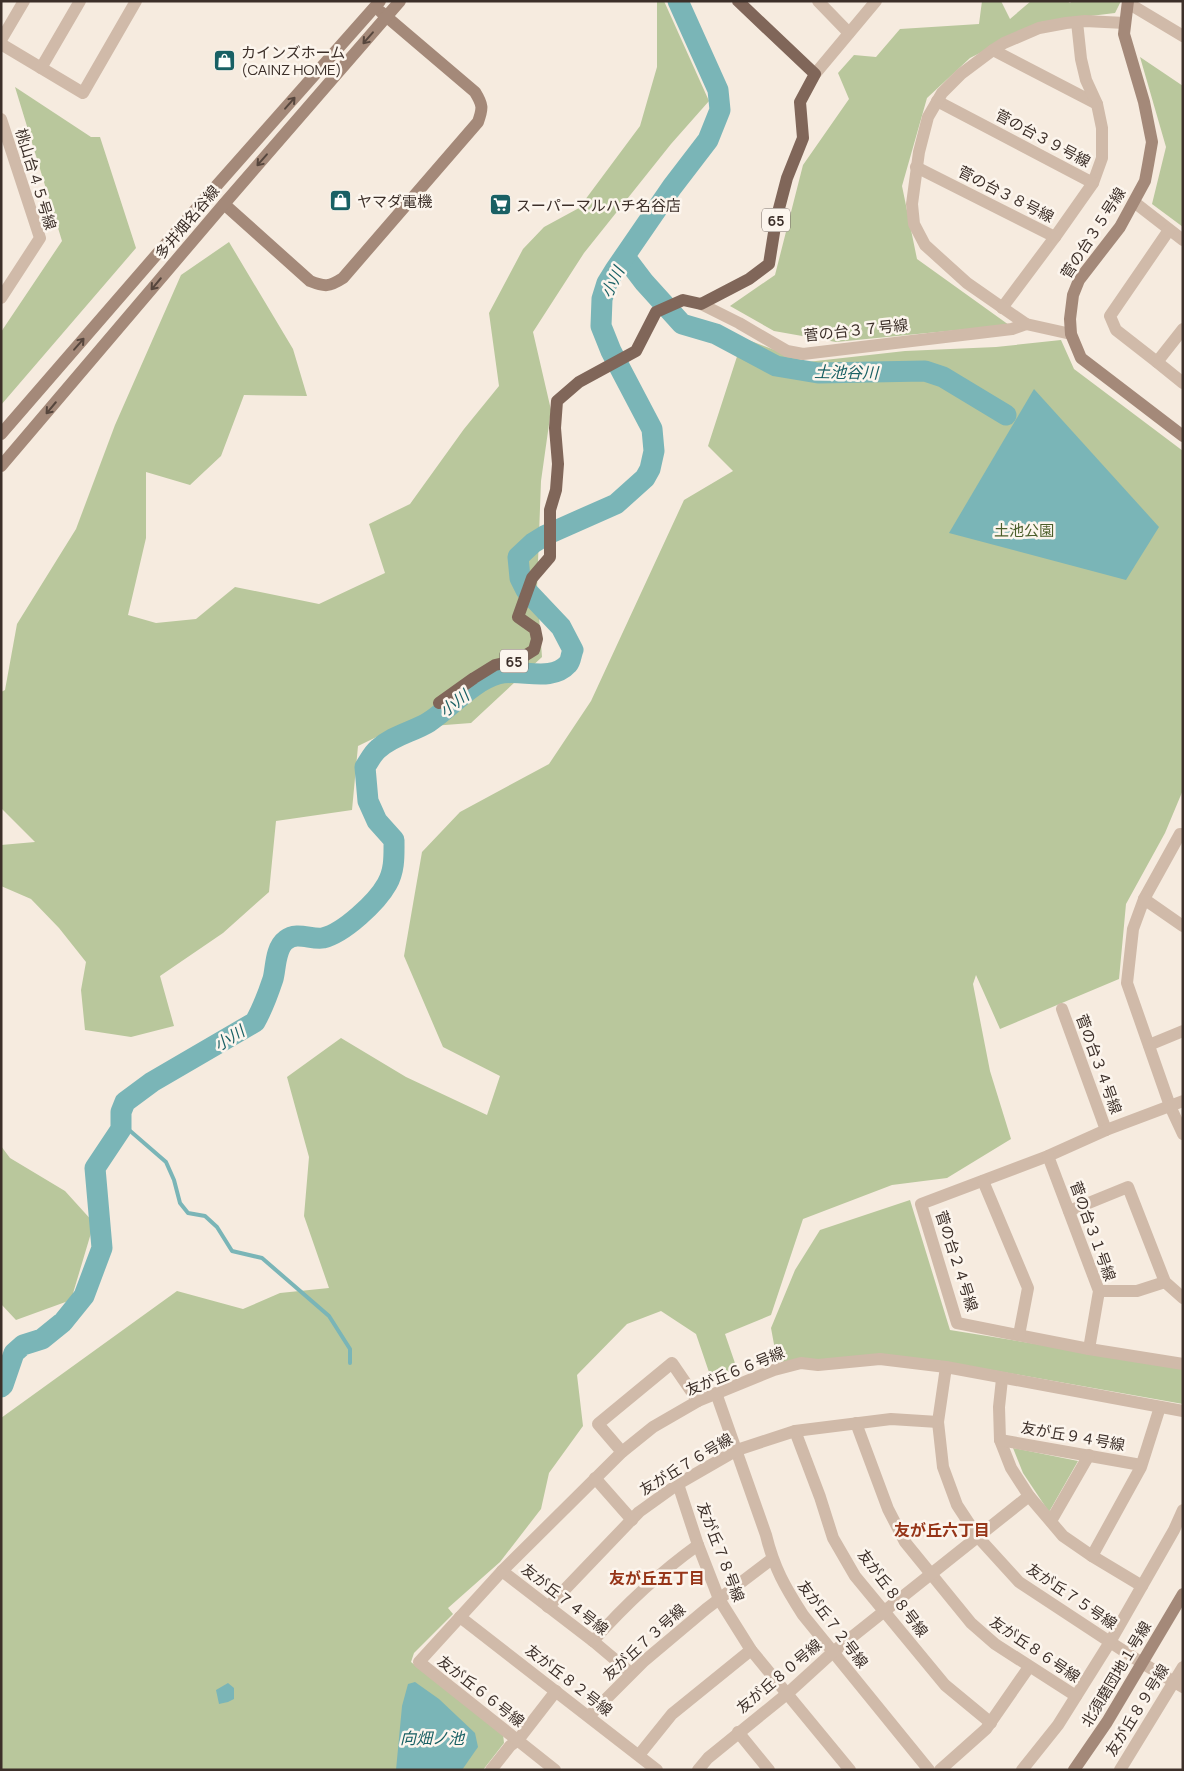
<svg xmlns="http://www.w3.org/2000/svg" width="1184" height="1771" viewBox="0 0 1184 1771" font-family="Manrope,'Noto Sans JP',sans-serif">
	<style>
		.green { fill: #b9c79c }
		.water { fill: #7ab5b7 }
		.lines { fill: none; stroke-linecap: round; stroke-linejoin: round }
		.stream { stroke: #7ab5b7; stroke-width: 4 }
		.river { stroke: #7ab5b7; stroke-width: 21 }
		.street { stroke: #d0baa9; stroke-width: 12 }
		.secondary { stroke: #a48979; stroke-width: 12 }
		.primary { stroke: #806659; stroke-width: 12 }
		.oneway { stroke: #56463d }
		.labels { text-anchor: middle; dominant-baseline: central; stroke-width: 5; stroke-linejoin: round; paint-order: stroke }
		.shield { fill: #fcf5ed; stroke: #766a64; stroke-width: 1 }
		.shield-label { font-size: 14px; font-weight: bold; fill: #3c2f29 }
		.poi-label { font-size: 15px; fill: #3c2f29; stroke: #fcf5ed; text-anchor: start }
		.street-label { font-size: 15px; fill: #3c2f29; stroke: #fcf5ed }
		.park-label { font-size: 15px; fill: #4b5e2a; stroke: #fcf5ed }
		.water-label { font-size: 16px; font-style: italic; fill: #196064; stroke: #fcf5ed }
		.neighbourhood-label { font-size: 16px; font-weight: bold; fill: #963518; stroke: #fcf5ed }
	</style>
	<rect width="100%" height="100%" fill="#f6ebdf"/>
	<g class="green">
		<path d="M 657,1 L 664,1 L 709,101 L 671,144 L 584,253 L 533,332 L 551,410 L 541,481 L 537,589 L 542,657 L 471,723 L 393,729 L 358,746 L 352,810 L 276,821 L 269,892 L 223,933 L 160,976 L 174,1026 L 131,1037 L 85,1030 L 81,990 L 86,962 L 59,928 L 31,899 L 1,886 L 1,845 L 35,842 L 1,808 L 1,692 L 5,690 L 17,624 L 76,529 L 115,425 L 181,275 L 229,242 L 293,349 L 307,396 L 244,395 L 221,456 L 190,485 L 146,472 L 146,538 L 128,615 L 156,623 L 196,619 L 235,587 L 319,604 L 385,573 L 369,524 L 410,504 L 464,429 L 499,386 L 489,313 L 523,249 L 544,227 L 579,208 L 640,126 L 657,67 Z"/>
		<path d="M 982,1 L 1001,1 L 1010,19 L 1031,1 L 1067,1 L 1070,3 L 1072,1 L 1121,1 L 1115,13 L 1041,22 L 970,58 L 927,98 L 902,186 L 917,259 L 1009,325 L 836,342 L 774,331 L 730,306 L 775,275 L 803,165 L 849,99 L 838,73 L 854,55 L 876,57 L 900,29 L 979,24 Z"/>
		<path d="M 1140,57 L 1183,86 L 1183,227 L 1152,204 L 1166,147 Z"/>
		<path d="M 15,87 L 91,137 L 100,137 L 136,248 L 1,405 L 1,332 L 62,241 Z"/>
		<path d="M 743,338 L 807,362 L 905,351 L 996,347 L 1061,340 L 1074,369 L 1183,451 L 1183,790 L 1165,833 L 1126,904 L 1119,979 L 1000,1029 L 976,975 L 973,984 L 990,1071 L 1011,1139 L 947,1178 L 892,1185 L 803,1219 L 771,1315 L 725,1334 L 737,1369 L 711,1378 L 696,1334 L 661,1311 L 627,1324 L 577,1375 L 583,1426 L 549,1473 L 541,1509 L 500,1562 L 448,1608 L 453,1614 L 414,1653 L 411,1662 L 503,1734 L 504,1743 L 483,1770 L 1,1770 L 1,1418 L 177,1291 L 243,1309 L 280,1293 L 329,1288 L 304,1216 L 309,1157 L 287,1077 L 341,1038 L 406,1077 L 487,1115 L 500,1076 L 443,1047 L 404,956 L 422,852 L 460,812 L 549,764 L 591,701 L 684,500 L 733,471 L 708,446 Z"/>
		<path d="M 1,1146 L 10,1158 L 65,1191 L 94,1223 L 71,1300 L 16,1320 L 1,1304 Z"/>
		<path d="M 910,1200 L 950,1330 L 1183,1368 L 1183,1404 L 935,1360 L 778,1366 L 771,1328 L 795,1270 L 820,1230 Z"/>
		<path d="M 1013,1448 L 1078,1461 L 1049,1512 L 1023,1473 Z"/>
	</g>
	<g class="water">
		<path d="M 1034,389 L 1159,527 L 1126,580 L 949,533 Z"/>
		<path d="M 415,1682 L 439,1699 L 475,1733 L 478,1747 L 462,1770 L 396,1770 L 402,1706 L 408,1684 Z"/>
		<path d="M 228,1683 L 234,1688 L 234,1699 L 228,1702 L 219,1704 L 216,1690 Z"/>
	</g>
	<g class="lines">
		<path class="stream" d="M 121,1123 L 166,1162 L 174,1180 L 180,1203 L 188,1213 L 205,1216 L 217,1227 L 232,1251 L 262,1258 L 329,1316 L 350,1349 L 350,1363"/>
		<g class="river">
			<path d="M 625,257 L 644,282 L 682,324 L 716,334 L 776,366 L 818,373 L 925,371 L 943,377 L 1006,415"/>
			<path d="M 1,1387 L 3,1385 L 14,1353 L 23,1345 L 42,1339 L 63,1322 L 84,1296 L 102,1248 L 95,1168 L 121,1129 L 121,1112 L 125,1102 L 152,1082 L 255,1022 C 263,1008 268,994 273,979 C 276,968 275,948 286,940 C 297,931 311,940 323,938 C 344,933 377,902 387,884 C 395,870 394,855 394,840 L 377,821 L 368,801 L 365,767 C 369,761 373,753 378,749 C 393,735 413,732 429,722 C 452,707 471,682 498,674 C 520,668 551,683 568,664 C 571,661 571,654 573,650 L 561,627 L 526,590 L 520,578 L 518,557 L 533,543 L 546,535 L 616,504 L 645,478 L 650,469 L 654,451 L 652,429 L 611,351 L 601,326 L 602,299 L 607,283 L 615,270 L 672,187 L 708,140 L 720,110 L 718,90 L 678,1"/>
		</g>
		<g class="street">
			<path d="M 818,1 L 849,33"/>
			<path d="M 1128,3 L 1183,36"/>
			<path d="M 1,40 L 24,1"/>
			<path d="M 1,44 L 83,93 L 136,1"/>
			<path d="M 993,50 L 1097,104"/>
			<path d="M 41,68 L 80,1"/>
			<path d="M 815,74 L 876,1"/>
			<path d="M 937,101 L 1093,183 L 1102,158 L 1102,128 L 1097,104 L 1086,80 L 1081,59 L 1077,22"/>
			<path d="M 1,119 L 40,238 L 1,298"/>
			<path d="M 916,167 L 1055,237 L 1002,308"/>
			<path d="M 1134,202 L 1183,240"/>
			<path d="M 1169,230 L 1110,316 L 1116,330 L 1157,362 L 1183,329"/>
			<path d="M 1055,237 L 1093,183"/>
			<path d="M 701,304 L 739,323 L 787,351 L 803,354 L 1012,329 L 1026,324"/>
			<path d="M 1071,334 L 1026,324 L 967,283 L 925,245 L 914,224 L 912,204 L 919,152 L 928,117 L 942,93 L 961,74 L 993,50 L 1004,43 L 1039,28 L 1066,23 L 1085,21 L 1125,23"/>
			<path d="M 1157,362 L 1183,383"/>
			<path d="M 1183,834 L 1180,834 L 1144,899 L 1133,929 L 1127,983 L 1170,1106 L 1183,1134"/>
			<path d="M 1144,899 L 1183,926"/>
			<path d="M 1062,1009 L 1106,1130"/>
			<path d="M 1149,1045 L 1183,1031"/>
			<path d="M 1183,1101 L 1106,1130 L 1048,1156 L 921,1204 L 957,1323 L 1089,1349 L 1183,1364"/>
			<path d="M 1048,1156 L 1099,1291 L 1089,1349"/>
			<path d="M 983,1181 L 1028,1288 L 1019,1335"/>
			<path d="M 1069,1211 L 1128,1187 L 1165,1282 L 1183,1298"/>
			<path d="M 1099,1291 L 1137,1291 L 1165,1282"/>
			<path d="M 946,1367 L 938,1422 L 943,1467 L 957,1505 L 978,1537 L 1019,1582 L 1142,1663 L 1183,1687"/>
			<path d="M 1002,1379 L 999,1407 L 1000,1440 L 1011,1468 L 1029,1496 L 1063,1536 L 1092,1556 L 1142,1586"/>
			<path d="M 716,1393 L 766,1535 C 774,1568 785,1587 803,1615 L 929,1770"/>
			<path d="M 856,1423 L 888,1509 L 905,1542 L 971,1623 L 995,1644 L 1076,1696"/>
			<path d="M 795,1431 L 820,1497 L 833,1538 L 855,1576 L 945,1685 L 991,1723"/>
			<path d="M 1000,1440 L 1141,1465"/>
			<path d="M 622,1452 L 598,1424 L 672,1363 L 698,1401"/>
			<path d="M 595,1478 L 632,1520"/>
			<path d="M 678,1484 L 698,1545 L 719,1599 L 751,1650 L 850,1770"/>
			<path d="M 1051,1521 L 1089,1455"/>
			<path d="M 1092,1556 L 1141,1467 L 1160,1407"/>
			<path d="M 502,1571 L 593,1641 L 631,1673"/>
			<path d="M 548,1607 L 639,1512 L 678,1484 L 737,1450 L 795,1431 L 891,1419 L 938,1422"/>
			<path d="M 460,1617 L 657,1770"/>
			<path d="M 593,1641 C 625,1605 659,1573 698,1545"/>
			<path d="M 589,1716 L 643,1662 L 706,1609 L 772,1559"/>
			<path d="M 738,1732 L 769,1770"/>
			<path d="M 639,1755 L 672,1714 L 751,1650"/>
			<path d="M 491,1770 L 510,1746 L 518,1740 L 556,1691"/>
			<path d="M 555,1770 L 419,1662 L 502,1571 L 622,1452 L 653,1427 L 698,1401 L 774,1370 L 801,1363 L 818,1365 L 880,1359 L 946,1367 L 1183,1411"/>
			<path d="M 698,1770 L 708,1758 L 788,1693 L 833,1652 L 1029,1496"/>
			<path d="M 940,1770 L 986,1729 L 1029,1667"/>
			<path d="M 1022,1770 L 1058,1725 L 1110,1642 L 1174,1530 L 1183,1510"/>
			<path d="M 1120,1770 L 1183,1667"/>
		</g>
		<g class="secondary">
			<path d="M 1128,1 L 1124,34 L 1144,102 L 1152,142 L 1148,165 L 1145,181 L 1120,227 L 1079,280 L 1073,295 L 1070,319 L 1071,334 L 1081,358 L 1183,436"/>
			<path d="M 224,204 L 310,281 C 325,287 329,287 343,278 L 478,122 C 483,108 483,105 475,92 L 381,12"/>
			<path d="M 1,434 L 210,193 L 380,1"/>
			<path d="M 1,466 L 224,204 L 400,1"/>
			<path d="M 1074,1770 L 1107,1722 L 1183,1594"/>
		</g>
		<path class="primary" d="M 439,703 L 474,678 L 495,665 L 518,660 L 534,650 L 537,639 L 535,629 L 518,617 L 532,578 L 550,557 L 550,510 L 556,490 L 558,464 L 555,428 L 557,401 L 579,382 L 636,351 L 656,312 L 683,300 L 701,304 L 749,279 L 769,264 L 776,220 L 787,178 L 803,138 L 800,102 L 815,74 L 738,1"/>
	</g>
	<defs><path id="oneway-shaft" d="M-6 0H5M1.5-3L5.5 0L1.5 3" fill="none" stroke-width="1.6" stroke-linecap="round" stroke-linejoin="round" transform="scale(1.25)"/></defs>
	<g class="oneway">
		<use href="#oneway-shaft" transform="translate(368 38) rotate(131)"/>
		<use href="#oneway-shaft" transform="translate(290 103) rotate(-49)"/>
		<use href="#oneway-shaft" transform="translate(262 160) rotate(131)"/>
		<use href="#oneway-shaft" transform="translate(156 284) rotate(130)"/>
		<use href="#oneway-shaft" transform="translate(79 344) rotate(-49)"/>
		<use href="#oneway-shaft" transform="translate(51 408) rotate(130)"/>
	</g>
	<defs>
		<symbol id="shop-square" viewBox="-11 -11 22 22"><rect x="-9" y="-9" width="18" height="18" rx="4" fill="#196064" stroke="#fcf5ed"/><path d="M-5-2.5h2.3a2.7 3.5 0 0 1 5.4 0H5L5.5 6h-11ZM-1.5-2.5h3a1.5 2.3 0 0 0-3 0Z" fill="#fff"/></symbol>
		<symbol id="supermarket-square" viewBox="-11 -11 22 22"><rect x="-9" y="-9" width="18" height="18" rx="4" fill="#196064" stroke="#fcf5ed"/><path d="M-6-5.5h2.5l.6 2H6L4.5 2H-2.5L-4.4-4H-6ZM-1.5 3.2a1.3 1.3 0 1 0 .1 0ZM3 3.2a1.3 1.3 0 1 0 .1 0Z" fill="#fff"/></symbol>
	</defs>
	<g fill-rule="evenodd">
		<use href="#shop-square" x="212" y="48" width="25" height="25"/>
		<use href="#shop-square" x="328" y="188" width="25" height="25"/>
		<use href="#supermarket-square" x="488" y="192" width="25" height="25"/>
	</g>
	<g class="labels">
		<g class="shield">
			<rect x="762" y="208.5" width="28" height="23" rx="4"/>
			<rect x="500" y="649.5" width="28" height="23" rx="4"/>
		</g>
		<g class="shield-label">
			<text x="776" y="220">65</text>
			<text x="514" y="661">65</text>
		</g>
		<g class="poi-label">
			<text x="241" y="52">カインズホーム<tspan x="241" dy="17">(CAINZ HOME)</tspan></text>
			<text x="357" y="201">ヤマダ電機</text>
			<text x="516" y="205">スーパーマルハチ名谷店</text>
		</g>
		<g class="street-label">
			<text transform="translate(1043 138) rotate(28)">菅の台３９号線</text>
			<text transform="translate(36 179) rotate(73)">桃山台４５号線</text>
			<text transform="translate(1006 194) rotate(27)">菅の台３８号線</text>
			<text transform="translate(187 222) rotate(-50)">多井畑名谷線</text>
			<text transform="translate(1093 233) rotate(-57)">菅の台３５号線</text>
			<text transform="translate(856 330) rotate(-6)">菅の台３７号線</text>
			<text transform="translate(1099 1064) rotate(70)">菅の台３４号線</text>
			<text transform="translate(1093 1231) rotate(70)">菅の台３１号線</text>
			<text transform="translate(957 1261) rotate(72)">菅の台２４号線</text>
			<text transform="translate(735 1371) rotate(-22)">友が丘６６号線</text>
			<text transform="translate(1073 1436) rotate(10)">友が丘９４号線</text>
			<text transform="translate(686 1464) rotate(-31)">友が丘７６号線</text>
			<text transform="translate(721 1552) rotate(69)">友が丘７８号線</text>
			<text transform="translate(893 1593) rotate(53)">友が丘８８号線</text>
			<text transform="translate(1072 1596) rotate(34)">友が丘７５号線</text>
			<text transform="translate(565 1599) rotate(38)">友が丘７４号線</text>
			<text transform="translate(833 1624) rotate(53)">友が丘７２号線</text>
			<text transform="translate(644 1642) rotate(-42)">友が丘７３号線</text>
			<text transform="translate(1035 1649) rotate(34)">友が丘８６号線</text>
			<text transform="translate(1116 1674) rotate(-59)">北須磨団地１号線</text>
			<text transform="translate(779 1676) rotate(-40)">友が丘８０号線</text>
			<text transform="translate(569 1680) rotate(38)">友が丘８２号線</text>
			<text transform="translate(481 1691) rotate(38)">友が丘６６号線</text>
			<text transform="translate(1137 1710) rotate(-58)">友が丘８９号線</text>
		</g>
		<g class="park-label">
			<text x="1024" y="530">土池公園</text>
		</g>
		<g class="water-label">
			<text transform="translate(612 282) rotate(-64)">小川</text>
			<text transform="translate(846 372) rotate(1)">土池谷川</text>
			<text transform="translate(454 703) rotate(-37)">小川</text>
			<text transform="translate(229 1038) rotate(-32)">小川</text>
			<text x="432" y="1738">向畑ノ池</text>
		</g>
		<g class="neighbourhood-label">
			<text x="942" y="1530">友が丘六丁目</text>
			<text x="657" y="1578">友が丘五丁目</text>
		</g>
	</g>
	<rect width="1184" height="1771" fill="none" stroke="#3c2f29" stroke-width="5"/>
</svg>
